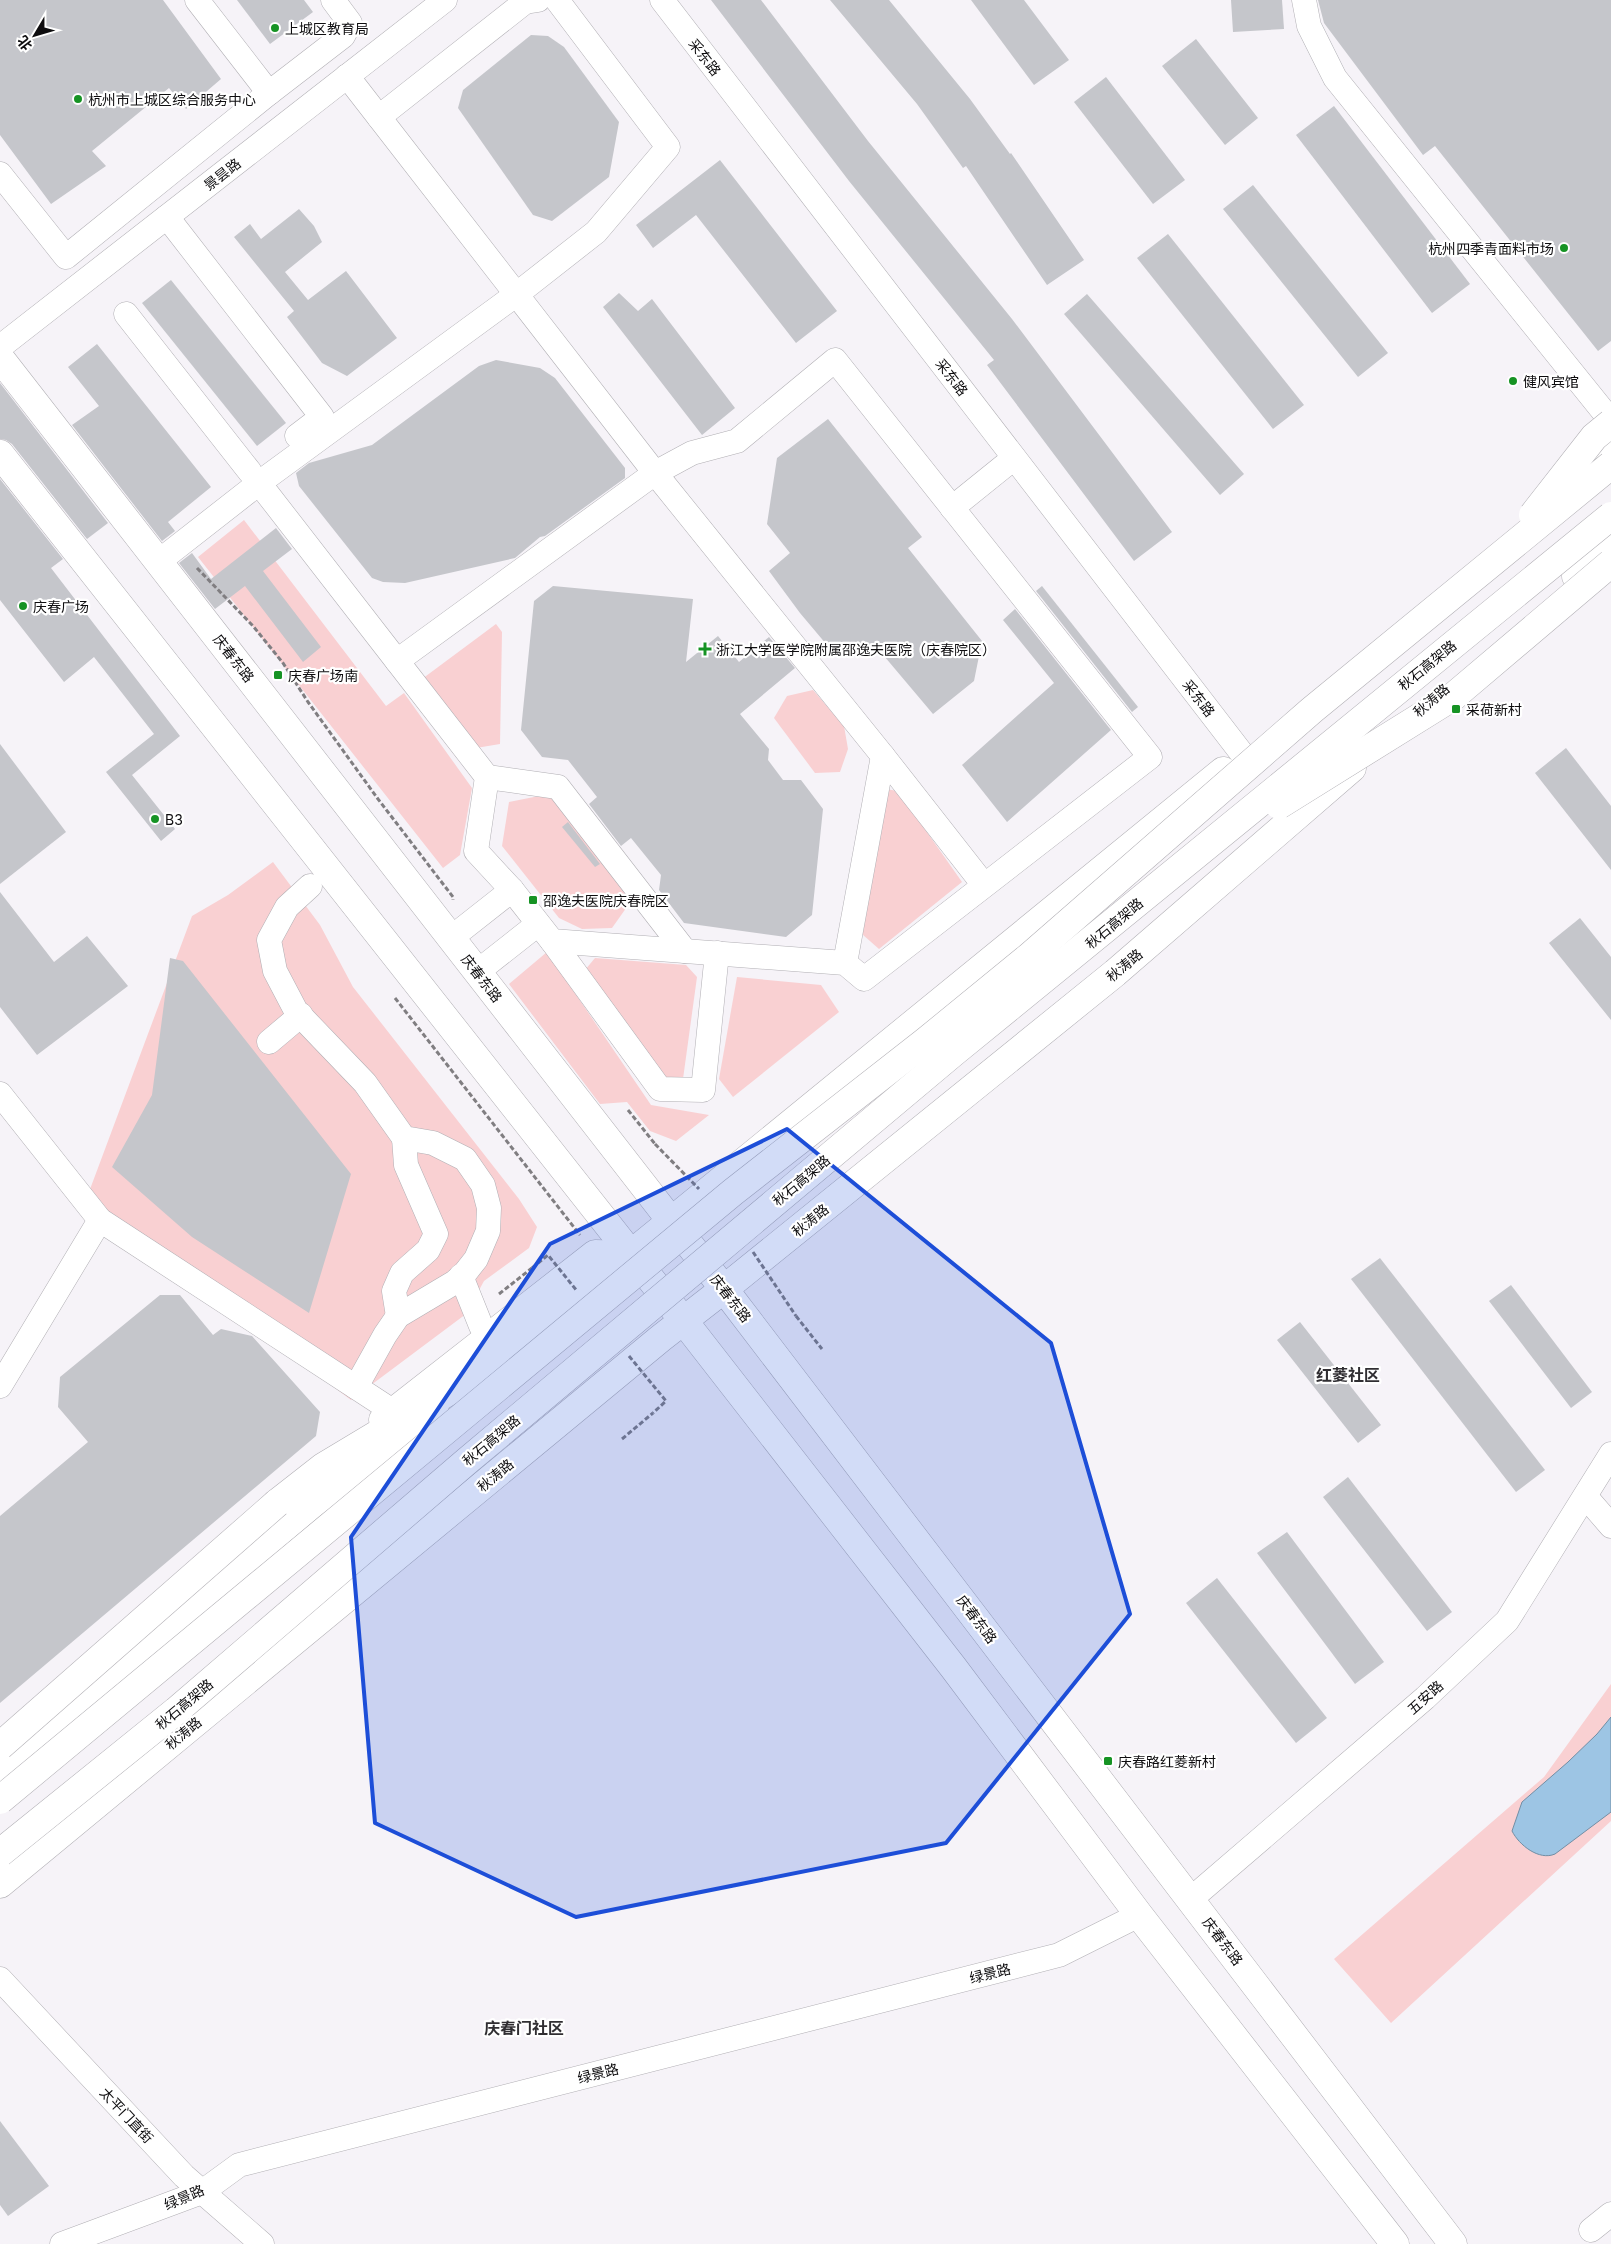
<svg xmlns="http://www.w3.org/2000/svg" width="1611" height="2244" viewBox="0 0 1611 2244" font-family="Inter,'Noto Sans SC',sans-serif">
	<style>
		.green { fill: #f9d0d2 }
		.water { fill: #9dc5e4; stroke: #728ea4 }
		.building { fill: #c5c6cb }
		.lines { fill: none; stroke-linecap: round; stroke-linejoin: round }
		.minor-casing { stroke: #b1afb4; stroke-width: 25 }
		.major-casing { stroke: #b1afb4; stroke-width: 29 }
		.highway-casing { stroke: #b1afb4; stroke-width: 29 }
		.path { stroke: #807e81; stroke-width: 3; stroke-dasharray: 5 2.5; stroke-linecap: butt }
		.minor { stroke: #fff; stroke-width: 24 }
		.major { stroke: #fff; stroke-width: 28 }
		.highway { stroke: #fff; stroke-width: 28 }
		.highway-bridge-casing { stroke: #b1afb4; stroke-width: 29; stroke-linecap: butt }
		.path-bridge { stroke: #807e81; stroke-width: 3; stroke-dasharray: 5 2.5; stroke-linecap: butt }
		.highway-bridge { stroke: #fff; stroke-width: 28 }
		.marked { fill: #1d4ed8; fill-opacity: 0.2; stroke: #1d4ed8; stroke-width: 4; stroke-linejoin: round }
		.poi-dot { fill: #169324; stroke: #fff; stroke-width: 2 }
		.labels { text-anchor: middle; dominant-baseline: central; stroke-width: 4.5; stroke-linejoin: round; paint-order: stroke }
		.poi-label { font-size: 14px; fill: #0e0d0f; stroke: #fff; text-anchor: start }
		.street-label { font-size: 14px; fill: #0e0d0f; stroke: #fff }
		.quarter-label { font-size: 16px; font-weight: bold; fill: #302e32; stroke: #fff }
	</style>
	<rect width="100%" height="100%" fill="#f6f3f8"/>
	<g class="green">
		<path d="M 244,520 L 386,706 L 404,693 L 472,788 L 460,855 L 443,868 L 198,557 Z"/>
		<path d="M 496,624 L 502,632 L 500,744 L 476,748 L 422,679 Z"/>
		<path d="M 813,690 L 844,726 L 848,749 L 840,772 L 815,773 L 774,718 L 787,696 Z"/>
		<path d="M 885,789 L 898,791 L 962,882 L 879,949 L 862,934 Z"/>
		<path d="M 539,796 L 557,798 L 627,888 L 629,904 L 612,928 L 582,929 L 559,918 L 502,846 L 509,802 Z"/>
		<path d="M 273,862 L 320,925 L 353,987 L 519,1199 L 537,1227 L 529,1248 L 484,1281 L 466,1314 L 351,1400 L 86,1200 L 192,916 L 228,895 Z"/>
		<path d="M 547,952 L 651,1105 L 709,1115 L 676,1141 L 650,1131 L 627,1102 L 600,1104 L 509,984 Z"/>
		<path d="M 595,958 L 686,965 L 697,977 L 683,1079 L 660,1079 L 585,970 Z"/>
		<path d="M 737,977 L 821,985 L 839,1012 L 733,1097 L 719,1079 Z"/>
		<path d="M 1611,1684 L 1611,1821 L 1391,2023 L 1334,1959 L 1544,1777 Z"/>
	</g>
	<path class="water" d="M 1611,1717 L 1611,1812 L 1555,1854 C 1539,1861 1519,1845 1512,1831 L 1522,1802 L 1568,1762 L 1597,1734 Z"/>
	<g class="building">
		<path d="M 0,0 L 163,0 L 221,79 L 186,109 L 169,88 L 92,151 L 106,166 L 51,204 L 0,135 Z"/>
		<path d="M 237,0 L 304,0 L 313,12 L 270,44 Z"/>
		<path d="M 711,0 L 761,0 L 868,141 L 1012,319 L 1172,532 L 1134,561 L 987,365 L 994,360 L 849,181 Z"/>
		<path d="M 830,0 L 889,0 L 970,99 L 1010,154 L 1011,153 L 1084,260 L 1047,285 L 966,166 L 963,168 L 917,104 Z"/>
		<path d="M 971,0 L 1024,0 L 1069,60 L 1034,85 Z"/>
		<path d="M 1231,0 L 1282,0 L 1284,29 L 1233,32 Z"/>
		<path d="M 1318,0 L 1611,0 L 1611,341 L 1598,351 L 1435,146 L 1423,155 L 1324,23 Z"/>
		<path d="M 531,35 L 548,36 L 564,47 L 619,122 L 609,177 L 552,221 L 533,215 L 458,108 L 463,90 Z"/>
		<path d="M 1196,39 L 1258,118 L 1225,145 L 1162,66 Z"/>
		<path d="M 1106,77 L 1185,180 L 1153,204 L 1074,102 Z"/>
		<path d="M 1334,106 L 1470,284 L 1432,313 L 1296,135 Z"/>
		<path d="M 720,160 L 837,311 L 796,343 L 696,215 L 653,248 L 636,225 Z"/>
		<path d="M 1253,185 L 1388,353 L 1358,377 L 1223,209 Z"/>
		<path d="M 299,209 L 314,226 L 322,242 L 285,272 L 308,300 L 346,271 L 397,338 L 347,376 L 322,363 L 287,317 L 294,311 L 234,237 L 250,224 L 261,239 Z"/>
		<path d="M 1168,234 L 1304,405 L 1273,429 L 1137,258 Z"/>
		<path d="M 171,280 L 286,423 L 257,446 L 142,303 Z"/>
		<path d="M 619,293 L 638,311 L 652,299 L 735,408 L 702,435 L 603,307 Z"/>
		<path d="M 1087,294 L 1244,474 L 1220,495 L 1064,314 Z"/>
		<path d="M 97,344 L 211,487 L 168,522 L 175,531 L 162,541 L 72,425 L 99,406 L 68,367 Z"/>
		<path d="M 496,360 L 540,368 L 555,378 L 625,468 L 625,478 L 545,536 L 540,537 L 515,558 L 405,583 L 383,582 L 372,578 L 299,486 L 296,473 L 309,463 L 372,445 L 479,366 Z"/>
		<path d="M 0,383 L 108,523 L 87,539 L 12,444 L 6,440 L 0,439 Z"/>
		<path d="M 828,419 L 922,537 L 908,548 L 982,641 L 974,681 L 933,714 L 879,650 L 832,651 L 800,613 L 769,571 L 790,553 L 767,524 L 777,458 Z"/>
		<path d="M 0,479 L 63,559 L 51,568 L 180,736 L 132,775 L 175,829 L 161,841 L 106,772 L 154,734 L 94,657 L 64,682 L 0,600 Z"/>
		<path d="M 276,528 L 292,549 L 263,571 L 321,647 L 303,662 L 245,586 L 215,609 L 179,563 L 192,553 L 211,579 Z"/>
		<path d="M 553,586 L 693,599 L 686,662 L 718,636 L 739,662 L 769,637 L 795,668 L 740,714 L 769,749 L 768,760 L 783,780 L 801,780 L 823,809 L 812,915 L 786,937 L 684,923 L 659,890 L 661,875 L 631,838 L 621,846 L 589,804 L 597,797 L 568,760 L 542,757 L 521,730 L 534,601 Z"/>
		<path d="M 1042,586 L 1138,707 L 1132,712 L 1036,591 Z"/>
		<path d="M 1015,609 L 1111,730 L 1007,822 L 962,765 L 1054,683 L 1003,620 Z"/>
		<path d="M 0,744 L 66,832 L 0,884 Z"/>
		<path d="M 1566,748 L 1611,806 L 1611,870 L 1535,773 Z"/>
		<path d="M 568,822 L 600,864 L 595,867 L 562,827 Z"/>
		<path d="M 0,892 L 54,962 L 87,936 L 128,986 L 37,1055 L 0,1007 Z"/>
		<path d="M 1580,918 L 1611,957 L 1611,1020 L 1549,943 Z"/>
		<path d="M 170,958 L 183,961 L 351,1174 L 309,1313 L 192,1237 L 112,1167 L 152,1095 Z"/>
		<path d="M 1380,1258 L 1545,1470 L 1516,1492 L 1351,1279 Z"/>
		<path d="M 1511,1285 L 1592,1392 L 1571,1408 L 1489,1301 Z"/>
		<path d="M 160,1295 L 180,1295 L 213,1335 L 221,1329 L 252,1336 L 320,1412 L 316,1436 L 0,1703 L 0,1516 L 88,1442 L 58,1407 L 60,1377 Z"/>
		<path d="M 1300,1322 L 1381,1425 L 1358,1443 L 1277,1340 Z"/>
		<path d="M 1348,1477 L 1452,1612 L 1427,1631 L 1323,1497 Z"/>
		<path d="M 1287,1532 L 1384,1662 L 1355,1684 L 1257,1553 Z"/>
		<path d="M 1217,1578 L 1327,1718 L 1296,1743 L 1186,1603 Z"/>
		<path d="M 0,2121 L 49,2186 L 8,2216 L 0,2205 Z"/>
	</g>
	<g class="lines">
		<defs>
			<g id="minor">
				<path d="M 662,0 L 1243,755"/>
				<path d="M 1304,0 L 1309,26 L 1335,78 L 1611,421"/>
				<path d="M 347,76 L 655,473 L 883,756 L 984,885"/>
				<path d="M 269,93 L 343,36 L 350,23 L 333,0"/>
				<path d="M 379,117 L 525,2 L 538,0"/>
				<path d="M 0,174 L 66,257 L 269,93 L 197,0"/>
				<path d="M 167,217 L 322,417 L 297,436"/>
				<path d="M 126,314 L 250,472"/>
				<path d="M 0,347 L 445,0"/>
				<path d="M 259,483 L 397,661"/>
				<path d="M 952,508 L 1014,458"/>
				<path d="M 158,562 L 259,483 L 517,294 L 596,232 L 668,147 L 557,0"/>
				<path d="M 487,777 L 558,787 L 685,951"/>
				<path d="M 310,886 L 287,907 L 269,940 L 275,971 L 296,1011 L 365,1083 L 404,1138 L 433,1143 L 465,1159 L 483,1185 L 489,1208 L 488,1231 L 476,1259 L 465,1273 L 455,1282 L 398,1316 L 385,1335 L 356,1387"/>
				<path d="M 451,938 L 512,890"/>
				<path d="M 552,941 L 660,1089 L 703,1090 L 717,953"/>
				<path d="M 845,963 L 864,979 L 1150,757 L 835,360 L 737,441 L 692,453 L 655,473 L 397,661 L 487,777 L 476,851 L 512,890 L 552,941 L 845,963 L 883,756"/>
				<path d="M 477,972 L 538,924"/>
				<path d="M 269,1042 L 301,1015"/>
				<path d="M 0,1094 L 100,1220 L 394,1412"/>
				<path d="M 461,1276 L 481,1326"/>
				<path d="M 398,1316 L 394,1291 L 402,1273 L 428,1250 L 436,1234 L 406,1165 L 404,1138"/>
				<path d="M 0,1386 L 100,1220"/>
				<path d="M 1586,1497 L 1611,1526"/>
				<path d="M 1191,1899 L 1425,1698 L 1507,1621 L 1611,1454"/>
				<path d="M 0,1979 L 184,2176 L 262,2244"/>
				<path d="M 1591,2230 L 1611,2214"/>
				<path d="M 62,2244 L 202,2192 L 239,2165 L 1059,1955 L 1139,1915"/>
			</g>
			<g id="major">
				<path d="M 0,358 L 724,1289 L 1453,2244"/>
				<path d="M 0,454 L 683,1320 L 953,1667 L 1139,1915 L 1395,2244"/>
				<path d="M 1564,485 L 1611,446"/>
				<path d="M 1576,576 L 1611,546"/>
				<path d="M 491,1368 L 1223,771"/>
				<path d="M 383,1420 L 595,1254 L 632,1255"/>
				<path d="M 0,1770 L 312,1504 L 435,1411"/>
				<path d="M 0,1884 L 661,1338 L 724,1289 L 1115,973 L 1352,768"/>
			</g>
			<path id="highway" d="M 277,1503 L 323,1467 L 511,1354"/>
		</defs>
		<use href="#minor" class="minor-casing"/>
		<use href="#major" class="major-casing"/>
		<use href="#highway" class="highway-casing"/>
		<g class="path">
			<path d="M 197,568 L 253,626 L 283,663 L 308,702 L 378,799 L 453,897 L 453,900"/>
			<path d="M 395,998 L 580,1235"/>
			<path d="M 628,1110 L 655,1144"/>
			<path d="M 499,1294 L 532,1268"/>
			<path d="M 796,1316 L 822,1349"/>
			<path d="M 622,1439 L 653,1413"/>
		</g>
		<use href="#minor" class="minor"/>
		<use href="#major" class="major"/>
		<use href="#highway" class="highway"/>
		<defs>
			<g id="highway-bridge">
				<path d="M 1533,515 L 1594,437 L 1611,423"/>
				<path d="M 1279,805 L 1454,696 L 1611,563"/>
				<path d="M 0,1746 L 277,1503"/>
				<path d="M 0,1800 L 733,1192 L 926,1041 L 1030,956 L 1312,710 L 1611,465"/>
				<path d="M 0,1853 L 176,1711 L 467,1461 L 953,1053 L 1611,516"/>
			</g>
		</defs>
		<use href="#highway-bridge" class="highway-bridge-casing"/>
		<g class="path-bridge">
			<path d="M 655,1144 L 699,1189"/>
			<path d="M 753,1252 L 796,1316"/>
			<path d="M 532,1268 L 548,1255 L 577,1291"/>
			<path d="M 629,1356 L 666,1401 L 653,1413"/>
		</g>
		<use href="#highway-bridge" class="highway-bridge"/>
	</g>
	<path class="marked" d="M 787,1129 L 1051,1343 L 1130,1614 L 946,1843 L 576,1917 L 375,1823 L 351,1537 L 550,1244 Z"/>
	<g class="poi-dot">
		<circle cx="275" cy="28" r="5"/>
		<circle cx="78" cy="99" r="5"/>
		<circle cx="1564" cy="248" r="5"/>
		<circle cx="1513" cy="381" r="5"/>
		<circle cx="23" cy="606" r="5"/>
		<path d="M702.5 641.5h5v5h5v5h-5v5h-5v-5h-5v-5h5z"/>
		<rect x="273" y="670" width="10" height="10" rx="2.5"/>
		<rect x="1451" y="704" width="10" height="10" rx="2.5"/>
		<circle cx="155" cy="819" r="5"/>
		<rect x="528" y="895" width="10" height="10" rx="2.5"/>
		<rect x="1103" y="1756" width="10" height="10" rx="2.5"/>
	</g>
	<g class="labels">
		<g class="poi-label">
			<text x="285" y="28">上城区教育局</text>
			<text x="88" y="99">杭州市上城区综合服务中心</text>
			<text x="1554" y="248" text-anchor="end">杭州四季青面料市场</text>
			<text x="1523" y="381">健风宾馆</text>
			<text x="33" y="606">庆春广场</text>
			<text x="716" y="649">浙江大学医学院附属邵逸夫医院（庆春院区）</text>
			<text x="288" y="675">庆春广场南</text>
			<text x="1466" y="709">采荷新村</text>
			<text x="165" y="819">B3</text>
			<text x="543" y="900">邵逸夫医院庆春院区</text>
			<text x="1118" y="1761">庆春路红菱新村</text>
		</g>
		<g class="street-label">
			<text transform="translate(705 57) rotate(52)">采东路</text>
			<text transform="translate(222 174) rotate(-38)">景昙路</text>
			<text transform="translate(952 377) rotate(52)">采东路</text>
			<text transform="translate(234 658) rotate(52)">庆春东路</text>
			<text transform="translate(1427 665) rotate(-39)">秋石高架路</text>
			<text transform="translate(1199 698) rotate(52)">采东路</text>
			<text transform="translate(1431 700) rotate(-41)">秋涛路</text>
			<text transform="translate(1114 923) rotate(-40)">秋石高架路</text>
			<text transform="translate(1124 965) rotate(-40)">秋涛路</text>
			<text transform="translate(482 978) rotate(52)">庆春东路</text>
			<text transform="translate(801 1180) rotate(-40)">秋石高架路</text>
			<text transform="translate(810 1220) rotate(-39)">秋涛路</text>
			<text transform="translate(731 1298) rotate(52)">庆春东路</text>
			<text transform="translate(491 1440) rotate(-40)">秋石高架路</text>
			<text transform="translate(495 1475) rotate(-40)">秋涛路</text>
			<text transform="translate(977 1619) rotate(53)">庆春东路</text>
			<text transform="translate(1425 1697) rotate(-42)">五安路</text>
			<text transform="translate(184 1704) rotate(-40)">秋石高架路</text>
			<text transform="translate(183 1733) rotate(-40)">秋涛路</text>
			<text transform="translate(1223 1941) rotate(53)">庆春东路</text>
			<text transform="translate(990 1973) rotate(-14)">绿景路</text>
			<text transform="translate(598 2073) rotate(-14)">绿景路</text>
			<text transform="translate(127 2115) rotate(47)">太平门直街</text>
			<text transform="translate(184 2197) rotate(-23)">绿景路</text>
		</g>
		<g class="quarter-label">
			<text x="1348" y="1375">红菱社区</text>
			<text x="524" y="2028">庆春门社区</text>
		</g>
	</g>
	<g transform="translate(35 35) rotate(232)" stroke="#ffffff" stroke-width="4" paint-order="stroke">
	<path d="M0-4L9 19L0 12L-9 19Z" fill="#0e0d0f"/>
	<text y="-8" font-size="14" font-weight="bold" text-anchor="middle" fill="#0e0d0f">北</text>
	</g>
</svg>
